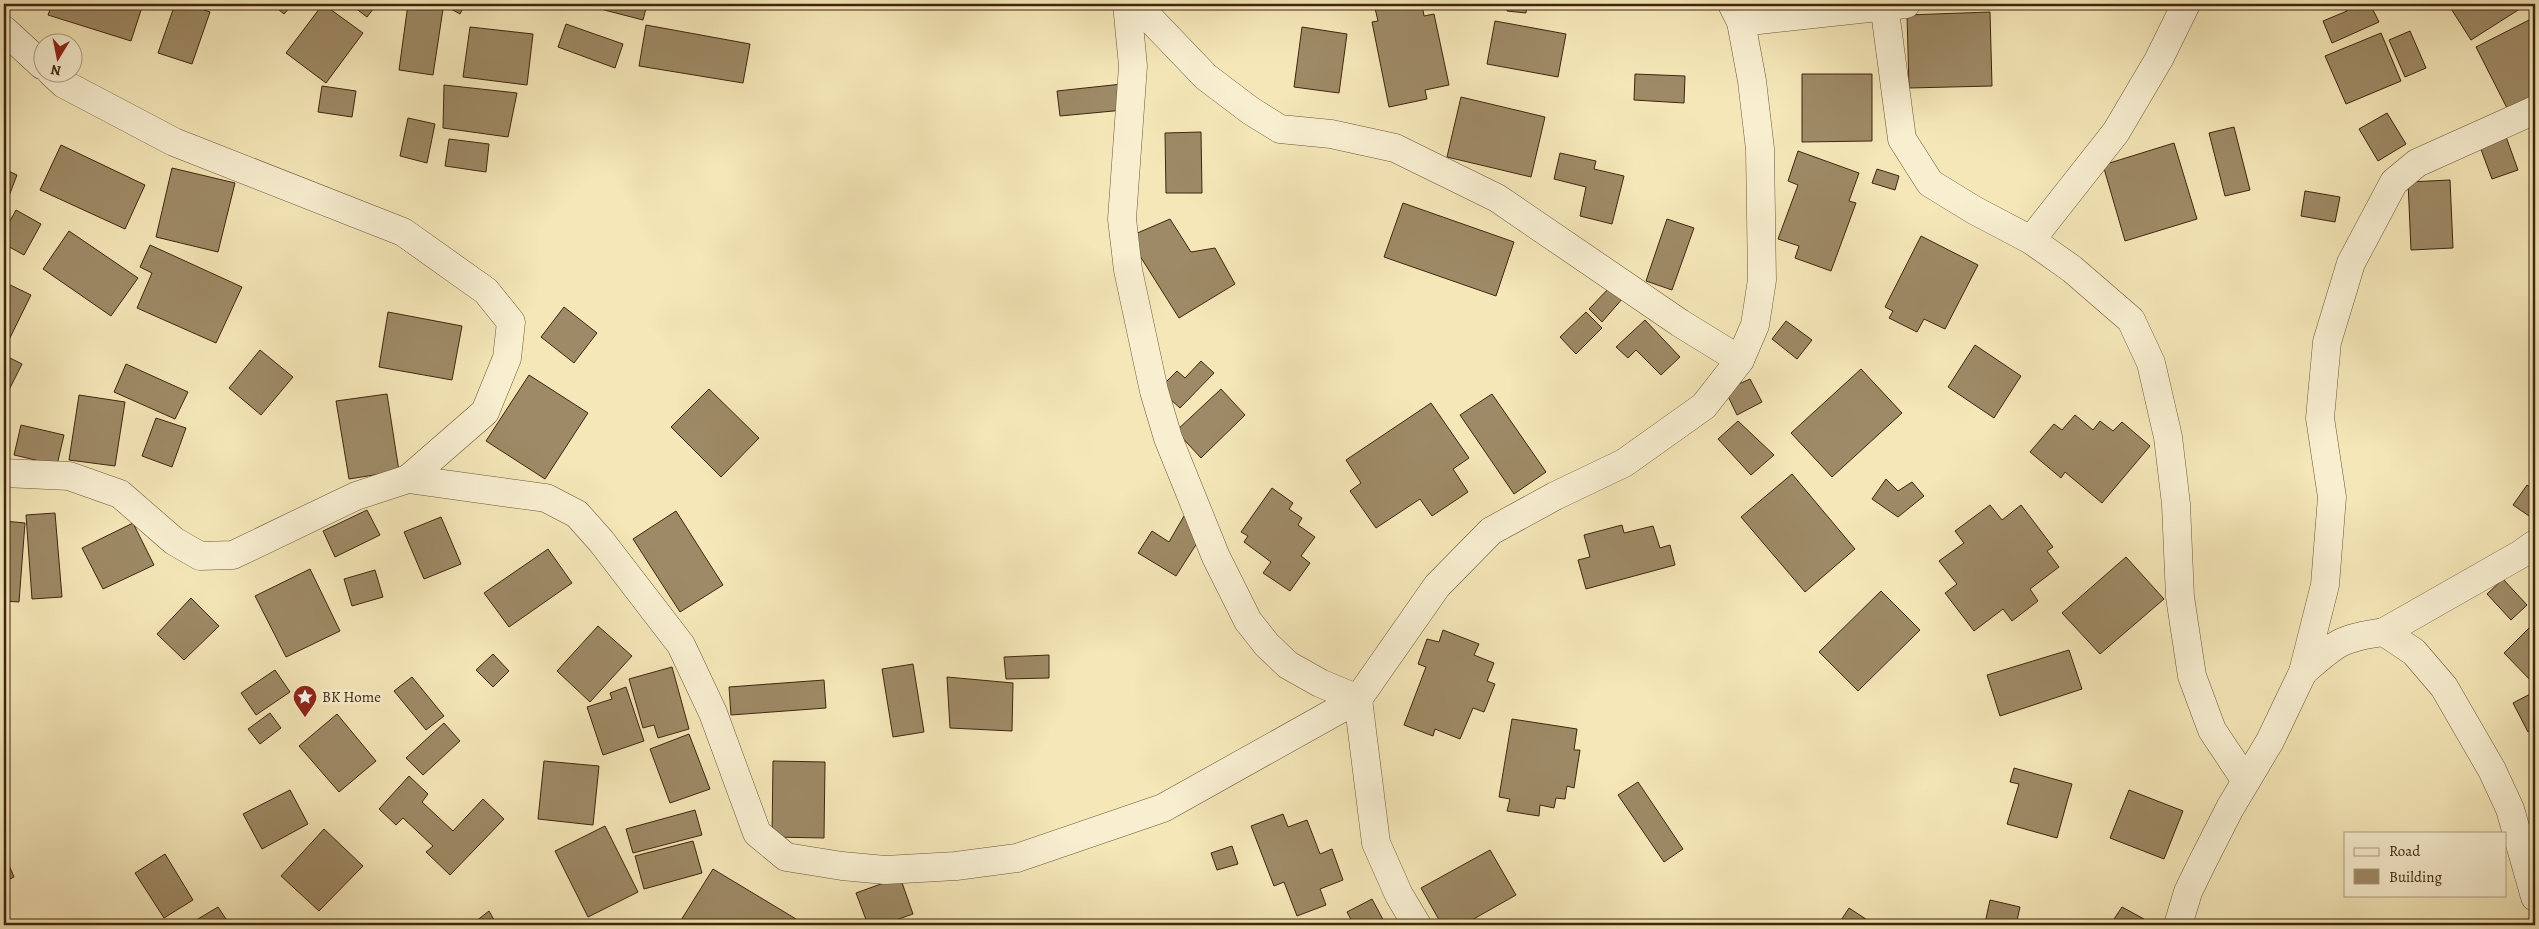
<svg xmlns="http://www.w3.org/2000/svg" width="2539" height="929" viewBox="0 0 2539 929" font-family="Alegreya,serif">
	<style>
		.building { fill: #9e8a66; stroke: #3f260e }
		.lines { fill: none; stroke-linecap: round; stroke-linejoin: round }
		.minor-casing { stroke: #6c5638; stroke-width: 29 }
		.minor { stroke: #f8efd1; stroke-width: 28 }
		.labels { text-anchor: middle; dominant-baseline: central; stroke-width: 5; stroke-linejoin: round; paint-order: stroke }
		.poi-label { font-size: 15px; fill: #3f260e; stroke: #f8efd1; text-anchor: start }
	</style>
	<rect width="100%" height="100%" fill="#f5e7b8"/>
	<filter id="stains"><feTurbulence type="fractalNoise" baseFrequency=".004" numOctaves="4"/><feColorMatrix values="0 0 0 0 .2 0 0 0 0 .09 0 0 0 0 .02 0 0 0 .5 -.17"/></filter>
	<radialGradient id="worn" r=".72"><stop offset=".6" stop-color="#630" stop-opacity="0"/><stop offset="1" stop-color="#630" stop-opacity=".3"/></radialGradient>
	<g class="building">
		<path d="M 52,4 L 143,4 L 131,41 L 48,15 Z"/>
		<path d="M 175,4 L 188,4 L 210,12 L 192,64 L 158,53 Z"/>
		<path d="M 272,4 L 293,4 L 284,14 Z"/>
		<path d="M 323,4 L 363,33 L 326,83 L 286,53 Z"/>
		<path d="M 350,4 L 377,4 L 367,17 Z"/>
		<path d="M 408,4 L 443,9 L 433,75 L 399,70 Z"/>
		<path d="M 442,4 L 465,4 L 460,14 Z"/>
		<path d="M 581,4 L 647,4 L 643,20 Z"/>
		<path d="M 1374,4 L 1422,4 L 1424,16 L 1434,14 L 1449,85 L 1425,90 L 1427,99 L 1389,107 L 1372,22 L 1378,21 Z"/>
		<path d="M 1508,4 L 1527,4 L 1526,13 L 1507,11 Z"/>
		<path d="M 2344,4 L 2370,4 L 2379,22 L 2332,43 L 2323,21 L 2347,11 Z"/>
		<path d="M 2448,4 L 2525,4 L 2526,5 L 2471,40 Z"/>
		<path d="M 1990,12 L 1992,86 L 1909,88 L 1907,15 Z"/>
		<path d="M 2535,17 L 2535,97 L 2508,110 L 2476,47 Z"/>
		<path d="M 1495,21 L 1566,34 L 1558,77 L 1487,64 Z"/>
		<path d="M 566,24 L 623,44 L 615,68 L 558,47 Z"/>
		<path d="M 646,25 L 750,44 L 743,83 L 639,66 Z"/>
		<path d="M 470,27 L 533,34 L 527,85 L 463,77 Z"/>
		<path d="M 1302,27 L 1347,34 L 1339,93 L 1294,87 Z"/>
		<path d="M 2410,31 L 2426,68 L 2405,77 L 2389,40 Z"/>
		<path d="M 2381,33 L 2401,81 L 2346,104 L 2325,56 Z"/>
		<path d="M 1635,74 L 1685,76 L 1684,103 L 1634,100 Z"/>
		<path d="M 1802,74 L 1872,74 L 1872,141 L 1802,142 Z"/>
		<path d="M 1122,84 L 1124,110 L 1060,116 L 1057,91 Z"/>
		<path d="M 444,85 L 517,93 L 508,137 L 443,128 Z"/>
		<path d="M 322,86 L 356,91 L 352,117 L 318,112 Z"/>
		<path d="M 1461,97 L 1545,117 L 1531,177 L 1447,157 Z"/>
		<path d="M 2387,113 L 2406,144 L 2378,161 L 2359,129 Z"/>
		<path d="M 408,118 L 435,124 L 427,163 L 400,156 Z"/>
		<path d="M 2234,127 L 2250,190 L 2225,196 L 2209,133 Z"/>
		<path d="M 1201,132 L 1202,193 L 1166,193 L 1165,133 Z"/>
		<path d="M 2505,134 L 2518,170 L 2492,179 L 2479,144 Z"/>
		<path d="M 449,139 L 489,144 L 486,172 L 445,166 Z"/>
		<path d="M 2174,143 L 2197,219 L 2125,241 L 2103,165 Z"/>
		<path d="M 61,145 L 145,185 L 125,229 L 40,190 Z"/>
		<path d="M 1798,151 L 1859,173 L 1849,201 L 1856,203 L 1831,271 L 1795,258 L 1799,246 L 1778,239 L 1798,185 L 1788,181 Z"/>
		<path d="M 1560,153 L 1596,161 L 1594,169 L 1624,176 L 1612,224 L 1580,216 L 1586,187 L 1554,179 Z"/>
		<path d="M 172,168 L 235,183 L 218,252 L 156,237 Z"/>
		<path d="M 4,169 L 17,175 L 4,209 Z"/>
		<path d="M 1877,169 L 1899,176 L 1895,190 L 1872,183 Z"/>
		<path d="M 2450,180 L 2453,248 L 2411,250 L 2408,182 Z"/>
		<path d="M 2305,191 L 2340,197 L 2335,222 L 2301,216 Z"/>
		<path d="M 1403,203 L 1514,242 L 1496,296 L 1384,257 Z"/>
		<path d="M 16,210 L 41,224 L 24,255 L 4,244 L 4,232 Z"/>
		<path d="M 1170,219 L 1191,252 L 1215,248 L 1235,284 L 1179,318 L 1128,237 Z"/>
		<path d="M 1667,219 L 1694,228 L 1672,290 L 1646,281 Z"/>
		<path d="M 69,231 L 138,278 L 111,316 L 43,269 Z"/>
		<path d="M 1921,236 L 1978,265 L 1945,329 L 1924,319 L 1917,332 L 1889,318 L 1893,311 L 1885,307 Z"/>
		<path d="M 150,245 L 242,287 L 216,343 L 137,308 L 152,273 L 140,267 Z"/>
		<path d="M 4,282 L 31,295 L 4,350 Z"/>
		<path d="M 1610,287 L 1623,298 L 1602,322 L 1589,309 Z"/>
		<path d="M 564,307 L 597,333 L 574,363 L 541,337 Z"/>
		<path d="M 388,312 L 462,326 L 452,380 L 379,367 Z"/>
		<path d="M 1586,312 L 1602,328 L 1576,354 L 1560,337 Z"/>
		<path d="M 1645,320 L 1680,357 L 1661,375 L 1636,350 L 1628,358 L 1616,347 Z"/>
		<path d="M 1786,321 L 1812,340 L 1797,359 L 1772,339 Z"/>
		<path d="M 1975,345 L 2021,376 L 1994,418 L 1948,387 Z"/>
		<path d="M 260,350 L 293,377 L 261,415 L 229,388 Z"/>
		<path d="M 4,355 L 22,364 L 4,400 Z"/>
		<path d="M 1201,361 L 1214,373 L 1180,408 L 1159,389 L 1177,371 L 1185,378 Z"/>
		<path d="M 126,364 L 188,392 L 175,419 L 114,392 Z"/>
		<path d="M 1861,369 L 1902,413 L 1832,477 L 1791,433 Z"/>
		<path d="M 529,375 L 588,413 L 545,479 L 486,441 Z"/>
		<path d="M 1750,379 L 1762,402 L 1737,415 L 1725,390 Z"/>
		<path d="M 709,389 L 759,438 L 721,477 L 671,427 Z"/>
		<path d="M 1221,389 L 1245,415 L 1201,458 L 1176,431 Z"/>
		<path d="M 387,394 L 399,471 L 349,479 L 336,401 Z"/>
		<path d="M 1492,394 L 1546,472 L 1514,494 L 1460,415 Z"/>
		<path d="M 79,395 L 125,402 L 115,466 L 69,460 Z"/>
		<path d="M 1431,403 L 1469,458 L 1453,469 L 1468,492 L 1432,516 L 1420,499 L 1376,528 L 1350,491 L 1361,483 L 1346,460 Z"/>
		<path d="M 2075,415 L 2093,430 L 2100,421 L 2113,431 L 2122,422 L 2150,446 L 2102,503 L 2065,472 L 2061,478 L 2030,452 L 2054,424 L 2062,430 Z"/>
		<path d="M 156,418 L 186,428 L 172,467 L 142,456 Z"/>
		<path d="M 1738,421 L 1774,455 L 1751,475 L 1718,439 Z"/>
		<path d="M 21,425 L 64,435 L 57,465 L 14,455 Z"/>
		<path d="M 1792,474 L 1855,549 L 1805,592 L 1741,517 Z"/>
		<path d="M 1886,479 L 1898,491 L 1912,482 L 1924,496 L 1898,517 L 1872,499 Z"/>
		<path d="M 2527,485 L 2535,490 L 2535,520 L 2513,505 Z"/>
		<path d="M 1272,488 L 1293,503 L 1289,509 L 1302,518 L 1298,525 L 1315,537 L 1301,556 L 1310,563 L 1290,591 L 1263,573 L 1271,562 L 1244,542 L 1248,536 L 1241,532 Z"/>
		<path d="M 1990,505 L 2002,520 L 2021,505 L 2053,547 L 2047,551 L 2059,567 L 2030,589 L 2038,601 L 2012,621 L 2003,609 L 1974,631 L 1945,593 L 1957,584 L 1939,561 L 1964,543 L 1955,531 Z"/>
		<path d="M 367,510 L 380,535 L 335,557 L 323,531 Z"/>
		<path d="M 676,511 L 723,585 L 680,612 L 633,539 Z"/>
		<path d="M 55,513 L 62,597 L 32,599 L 26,515 Z"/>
		<path d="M 1184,516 L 1206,529 L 1176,576 L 1138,553 L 1152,531 L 1169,542 Z"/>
		<path d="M 441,517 L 461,564 L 424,579 L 404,532 Z"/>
		<path d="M 4,521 L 25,523 L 19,602 L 4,601 Z"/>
		<path d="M 133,523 L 154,565 L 103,589 L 82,548 Z"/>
		<path d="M 1622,525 L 1624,533 L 1653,526 L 1660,548 L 1670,545 L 1675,565 L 1586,589 L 1578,560 L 1590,557 L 1584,535 Z"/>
		<path d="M 548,549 L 572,583 L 509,627 L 484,593 Z"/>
		<path d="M 2126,557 L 2164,599 L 2100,654 L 2062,613 Z"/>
		<path d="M 310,569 L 340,631 L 286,657 L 255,596 Z"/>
		<path d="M 375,570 L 383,597 L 352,606 L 344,579 Z"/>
		<path d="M 2503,579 L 2527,605 L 2511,620 L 2487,594 Z"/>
		<path d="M 1881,591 L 1920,630 L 1858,691 L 1819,652 Z"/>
		<path d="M 191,598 L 219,626 L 184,660 L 157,634 Z"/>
		<path d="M 2535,622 L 2535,685 L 2504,653 Z"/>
		<path d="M 598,626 L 632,656 L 590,702 L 557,671 Z"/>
		<path d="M 1443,630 L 1479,644 L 1474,655 L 1494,663 L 1487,681 L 1495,684 L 1484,712 L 1473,708 L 1460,739 L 1435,729 L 1433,736 L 1404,725 L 1426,667 L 1418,664 L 1427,639 L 1439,642 Z"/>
		<path d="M 2069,650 L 2082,689 L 2000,716 L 1987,675 Z"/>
		<path d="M 493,654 L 509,671 L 493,687 L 476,670 Z"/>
		<path d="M 1049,655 L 1049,678 L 1006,679 L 1004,657 Z"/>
		<path d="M 913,664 L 924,732 L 893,737 L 882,669 Z"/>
		<path d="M 672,667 L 689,729 L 658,738 L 654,725 L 643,728 L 629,679 Z"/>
		<path d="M 275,670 L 290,692 L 256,715 L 241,693 Z"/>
		<path d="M 412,677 L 444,716 L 426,730 L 394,691 Z"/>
		<path d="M 947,677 L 1013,683 L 1012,731 L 950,728 Z"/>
		<path d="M 824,680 L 826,708 L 731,715 L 729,687 Z"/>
		<path d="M 626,687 L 644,741 L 603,755 L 587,707 L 612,699 L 610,693 Z"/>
		<path d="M 2534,692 L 2535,729 L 2528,732 L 2513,703 Z"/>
		<path d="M 270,713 L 281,728 L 260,744 L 248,729 Z"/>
		<path d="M 337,714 L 376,761 L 339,792 L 299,746 Z"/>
		<path d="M 1512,719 L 1577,729 L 1574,750 L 1580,750 L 1574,788 L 1567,786 L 1565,799 L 1556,798 L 1554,808 L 1540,805 L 1539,816 L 1507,811 L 1510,799 L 1499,797 Z"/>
		<path d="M 444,723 L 460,741 L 423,775 L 406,758 Z"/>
		<path d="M 689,734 L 710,789 L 670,803 L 650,749 Z"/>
		<path d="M 544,761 L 599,766 L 593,825 L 538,819 Z"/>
		<path d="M 773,761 L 825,762 L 824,838 L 772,837 Z"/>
		<path d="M 2014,768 L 2072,784 L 2057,838 L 2007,824 L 2019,784 L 2010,782 Z"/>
		<path d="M 409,776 L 428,794 L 422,802 L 453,831 L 483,799 L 504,819 L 450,875 L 426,852 L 433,846 L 403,818 L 396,825 L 379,809 Z"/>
		<path d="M 1638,782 L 1683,849 L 1664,862 L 1618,795 Z"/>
		<path d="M 290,790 L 308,824 L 262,849 L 243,814 Z"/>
		<path d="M 2129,790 L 2183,811 L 2164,859 L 2110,838 Z"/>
		<path d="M 695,810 L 702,835 L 633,853 L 626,829 Z"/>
		<path d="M 1283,814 L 1288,827 L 1307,820 L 1320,854 L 1332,849 L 1343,880 L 1320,889 L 1326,905 L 1297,916 L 1284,882 L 1274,886 L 1251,826 Z"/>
		<path d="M 605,826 L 638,892 L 588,917 L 555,851 Z"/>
		<path d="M 324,829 L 363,866 L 319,911 L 281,876 Z"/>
		<path d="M 693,841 L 702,873 L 644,889 L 635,856 Z"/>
		<path d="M 1232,846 L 1238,864 L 1217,870 L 1211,853 Z"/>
		<path d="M 1490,850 L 1516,895 L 1463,925 L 1442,925 L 1421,888 Z"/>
		<path d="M 4,853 L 14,877 L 4,882 Z"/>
		<path d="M 165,854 L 193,900 L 164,918 L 135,873 Z"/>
		<path d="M 713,869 L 806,925 L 678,925 Z"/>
		<path d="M 900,877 L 913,914 L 881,925 L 868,925 L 856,893 Z"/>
		<path d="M 1372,899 L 1386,925 L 1354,925 L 1347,912 Z"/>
		<path d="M 1990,900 L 2020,907 L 2016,925 L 1985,923 Z"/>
		<path d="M 218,907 L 230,925 L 188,925 Z"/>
		<path d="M 2122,907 L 2144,919 L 2141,925 L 2110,925 Z"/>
		<path d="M 1849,908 L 1875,925 L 1838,925 Z"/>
		<path d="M 489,911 L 497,925 L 471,925 Z"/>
	</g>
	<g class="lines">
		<defs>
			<g id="minor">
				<path d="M 1127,4 L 1133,66 L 1122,219 L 1128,270 L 1154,391 L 1168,438 L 1216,557 L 1248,621 L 1267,645 L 1288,665 L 1320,683 L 1358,699 L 1376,843 L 1399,895 L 1417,925"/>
				<path d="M 1136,4 L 1206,77 L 1251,111 L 1280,129 L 1331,134 L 1395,148 L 1497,198 L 1680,323 L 1740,360"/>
				<path d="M 1884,4 L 1902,139 L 1930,183 L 1974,210 L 2031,240 L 2072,269 L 2131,320 L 2151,363 L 2168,437 L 2176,504 L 2180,597 L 2192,676 L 2212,730 L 2246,781"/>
				<path d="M 1741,22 L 1906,4"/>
				<path d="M 4,30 L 42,65"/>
				<path d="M 51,72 L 64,84 L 174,142 L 403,232 L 486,291 L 511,322 L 507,358 L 485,412 L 408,479"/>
				<path d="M 2031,240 L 2116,132 L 2159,59 L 2186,4"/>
				<path d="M 4,473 L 69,476 L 120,494 L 174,541 L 200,556 L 233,555 L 356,496 L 408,479 L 546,498 L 577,514 L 601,541 L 681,645 L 713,713 L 757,833 L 786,857 L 842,866 L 885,870 L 956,866 L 1017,858 L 1163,808 L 1358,699 L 1437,586 L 1491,531 L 1555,496 L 1624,463 L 1704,406 L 1740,360 L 1755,325 L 1762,280 L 1760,149 L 1752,81 L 1741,22 L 1732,4"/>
				<path d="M 2384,632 L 2521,554 L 2535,544"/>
				<path d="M 2303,672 C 2336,643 2340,638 2384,632 L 2414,652 L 2444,687 L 2492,770 L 2510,809 L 2535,897"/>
				<path d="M 2178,925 L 2188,892 L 2201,865 L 2230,808 L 2270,741 L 2303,672 L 2325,585 L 2332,497 L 2320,418 L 2327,342 L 2351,263 L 2394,182 L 2417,163 L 2535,110"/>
			</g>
		</defs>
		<use href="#minor" class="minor-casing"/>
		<use href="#minor" class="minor"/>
	</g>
	<defs>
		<symbol id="sight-pin" viewBox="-11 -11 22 30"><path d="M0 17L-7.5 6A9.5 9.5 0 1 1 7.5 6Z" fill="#8f2418" stroke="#f8efd1"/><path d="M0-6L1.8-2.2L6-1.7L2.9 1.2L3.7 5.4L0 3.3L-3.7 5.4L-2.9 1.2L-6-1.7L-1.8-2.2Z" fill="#fff"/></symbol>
	</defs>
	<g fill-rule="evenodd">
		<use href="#sight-pin" x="291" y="683" width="28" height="38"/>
	</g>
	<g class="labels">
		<g class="poi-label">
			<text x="322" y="697">BK Home</text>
		</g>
	</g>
	<rect width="2539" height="929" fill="none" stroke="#f5e7b8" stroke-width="20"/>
	<rect x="5" y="5" width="2529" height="919" fill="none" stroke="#3f260e" stroke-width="2.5"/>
	<rect x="10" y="10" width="2519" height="909" fill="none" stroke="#3f260e"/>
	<rect x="2344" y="832" width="162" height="65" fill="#f8efd1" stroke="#ae9f83"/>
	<rect x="2354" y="848" width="25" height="8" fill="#f8efd1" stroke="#ae9f83"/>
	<text x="2389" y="856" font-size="15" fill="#3f260e">Road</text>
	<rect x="2354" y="869" width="25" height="15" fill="#9e8a66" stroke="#ae9f83"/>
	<text x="2389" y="882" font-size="15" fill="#3f260e">Building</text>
	<g transform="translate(58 58) rotate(190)"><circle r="24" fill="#f8efd1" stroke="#ae9f83"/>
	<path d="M0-4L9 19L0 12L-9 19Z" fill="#8f2418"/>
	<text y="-8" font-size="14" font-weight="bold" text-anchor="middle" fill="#3f260e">N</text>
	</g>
	<rect width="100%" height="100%" filter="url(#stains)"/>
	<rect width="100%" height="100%" fill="url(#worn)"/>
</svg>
